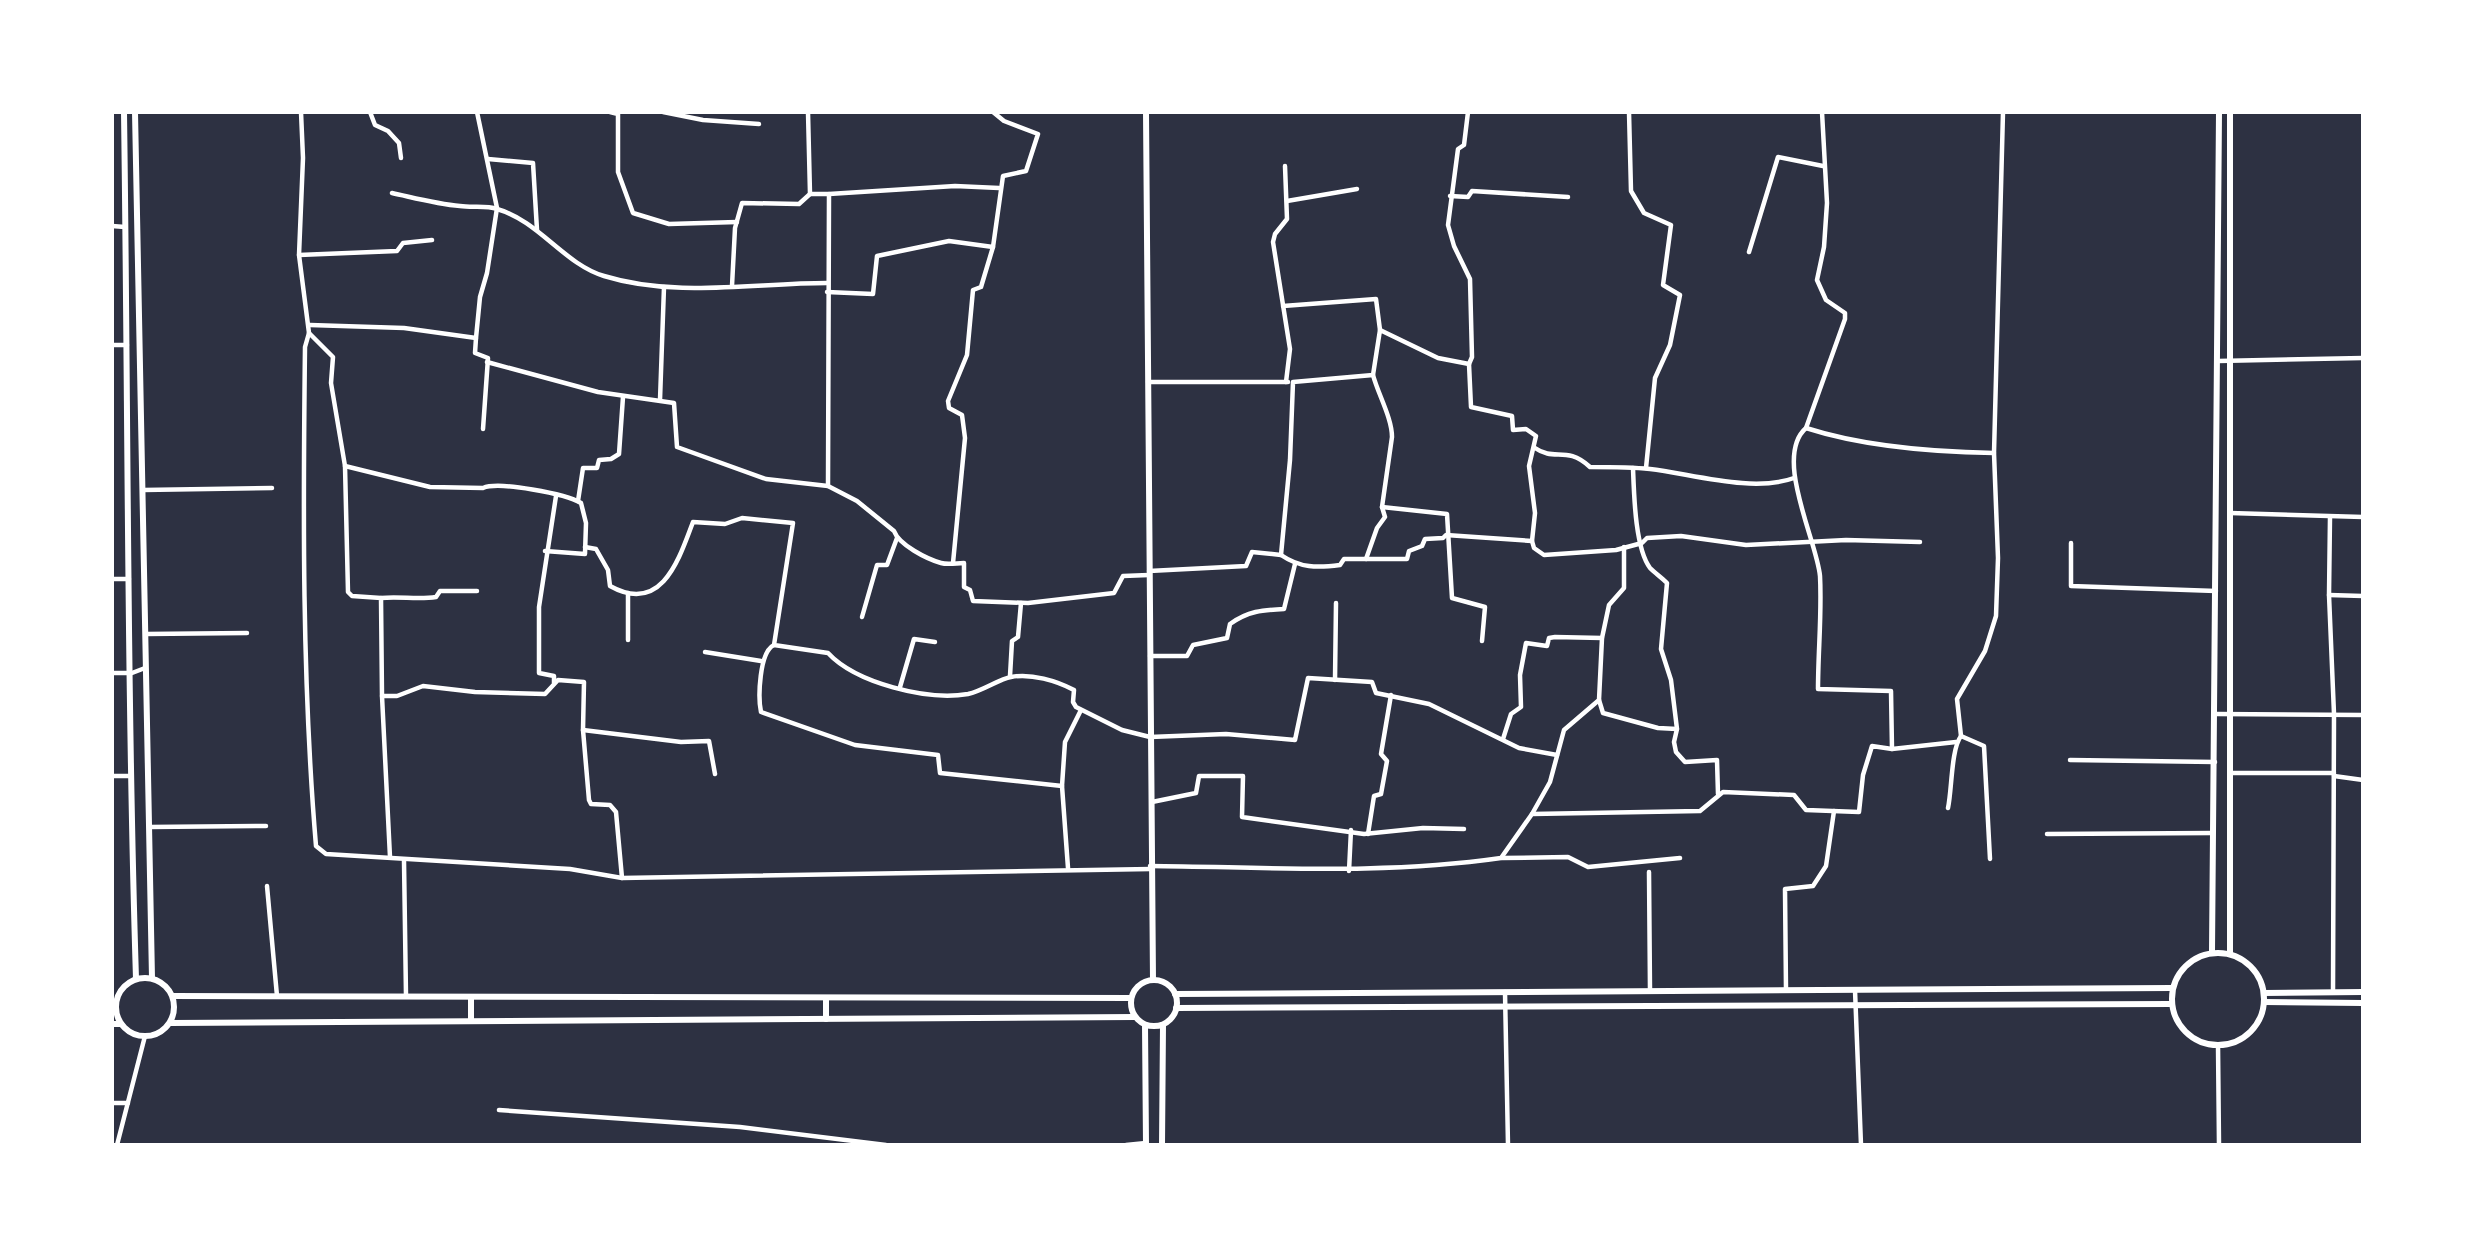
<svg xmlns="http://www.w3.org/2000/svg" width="2475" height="1257" viewBox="0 0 2475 1257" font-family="Ubuntu,sans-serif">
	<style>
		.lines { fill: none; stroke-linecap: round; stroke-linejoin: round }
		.minor { stroke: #fff; stroke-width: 4.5 }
		.tertiary { stroke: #fff; stroke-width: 6 }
		.secondary { stroke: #fff; stroke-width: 6 }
	</style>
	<rect width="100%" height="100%" fill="#2d3142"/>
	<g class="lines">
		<g class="minor">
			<path d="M 301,112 L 303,158 L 299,255 L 309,333 L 333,357 L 331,383 L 345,466 L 348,592 L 352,596 L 381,598 L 382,696 L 390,857"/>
			<path d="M 370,112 L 375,125 L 388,131 L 399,143 L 401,158"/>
			<path d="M 610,112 L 618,114 L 618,172 L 633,213 L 669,224 L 737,222"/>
			<path d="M 663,112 L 703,120 L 759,124"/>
			<path d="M 808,112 L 810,194 L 829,194 L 828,486"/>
			<path d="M 1629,112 L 1631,191 L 1644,213 L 1671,225 L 1663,285 L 1680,295 L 1670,345 L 1655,378 L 1646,468"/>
			<path d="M 1822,112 L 1827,203 L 1824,247 L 1817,280 L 1826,300 L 1845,313 L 1845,319 L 1806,428 C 1773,457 1817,541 1820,576 C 1822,613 1818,652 1818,689 L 1891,691 L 1892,749"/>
			<path d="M 488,159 L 533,163 L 537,230"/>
			<path d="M 1285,166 L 1287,219 L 1275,234 L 1273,242 L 1290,349 L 1286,382"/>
			<path d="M 392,193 C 415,198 437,204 460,206 C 472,208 486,205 497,209 C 539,221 564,264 604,276 C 675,298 754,283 827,283"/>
			<path d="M 829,194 L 955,186 L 999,188"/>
			<path d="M 1450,196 L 1468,197 L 1472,191 L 1568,197"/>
			<path d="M 1287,201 L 1357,189"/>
			<path d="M 112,226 L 125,227"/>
			<path d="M 1749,252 L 1778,157 L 1823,166"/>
			<path d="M 299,255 L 397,251 L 403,243 L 432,240"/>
			<path d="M 732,286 L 735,228 L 742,203 L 799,204 L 810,194"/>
			<path d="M 827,292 L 873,294 L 877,256 L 949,241 L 993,247"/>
			<path d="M 1283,306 L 1376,299 L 1380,330"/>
			<path d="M 310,325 L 404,328 L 476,338 L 475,353 L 488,358 L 483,429"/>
			<path d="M 309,333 L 305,347 C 303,513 302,680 316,846 L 326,854 L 570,869 L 622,878 L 1151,869"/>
			<path d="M 476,338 L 480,297 L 487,273 L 497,208 L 477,112"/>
			<path d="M 112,345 L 127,345"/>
			<path d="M 2218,361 L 2363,358"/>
			<path d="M 487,362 L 598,392 L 674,403 L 677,447 L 766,479 L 828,486 L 857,501 L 894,531 C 899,545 927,559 941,563 C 948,565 957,563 964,563 L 964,587 L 970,590 L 973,601 L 1028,603 L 1114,593 L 1123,576 L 1149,575"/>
			<path d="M 1469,364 L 1471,407 L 1512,416 L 1513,430 L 1526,429 L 1536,436 L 1529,466 L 1535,513 L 1532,541 L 1534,548 L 1544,555 L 1616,550 L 1642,543 L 1647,538 L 1681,536 L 1746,545 L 1846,540 L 1920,542"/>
			<path d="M 1148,382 L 1288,382"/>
			<path d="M 660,400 L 664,287"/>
			<path d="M 1806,428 C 1865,447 1932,452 1994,453"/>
			<path d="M 1535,448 C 1555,462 1566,445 1590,467 C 1610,467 1630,467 1650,469 C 1692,474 1753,493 1794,478"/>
			<path d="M 345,466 L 430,487 L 483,488 C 499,481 566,494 581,503 L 586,523 L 585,554 L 545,551"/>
			<path d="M 1633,468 C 1634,494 1635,548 1650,568 C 1655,573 1662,578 1667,583 L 1661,649 L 1671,680 L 1677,729 L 1674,742 L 1676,752 L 1685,762 L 1717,760 L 1718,794"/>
			<path d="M 143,490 L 272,488"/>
			<path d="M 578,501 L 583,468 L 597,468 L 599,460 L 611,459 L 619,454 L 623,397"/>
			<path d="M 1382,507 L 1447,514 L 1452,598 L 1485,607 L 1482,641"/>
			<path d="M 2230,513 L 2363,517"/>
			<path d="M 2330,517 L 2329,595 L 2334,714 L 2333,992"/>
			<path d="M 2071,543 L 2071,586 L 2216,591"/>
			<path d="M 585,547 L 596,549 L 608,570 L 610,586 C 662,615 679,559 693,522 L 725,524 L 742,518 L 793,523 L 774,645 L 828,653 C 856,683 927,701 968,694 C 983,691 999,679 1011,677 C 1031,673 1057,681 1074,690 L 1073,702 L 1076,707 L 1122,730 L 1150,737 L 1226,734 L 1295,740 L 1308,678 L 1372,682 L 1376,693 L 1429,704 L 1519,748 L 1557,755"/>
			<path d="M 1281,555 C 1300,568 1317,568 1340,565 L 1344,559 L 1407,559 L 1409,551 L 1422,546 L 1425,539 L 1443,538 L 1446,535 L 1532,541"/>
			<path d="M 1366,559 L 1377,528 L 1385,517 L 1382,507 L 1392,437 C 1392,418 1378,394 1373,375"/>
			<path d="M 953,563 L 965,438 L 962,415 L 949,408 L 948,401 L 967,355 L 973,290 L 981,287 L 993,247 L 1003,176 L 1026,171 L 1038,134 L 1004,121 L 993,112"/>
			<path d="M 1149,571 L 1246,566 L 1252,552 L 1281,555 L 1290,460 L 1293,382 L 1373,375 L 1380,330 L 1438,358 L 1469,364 L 1472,357 L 1470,279 L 1454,246 L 1448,225 L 1458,149 L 1464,145 L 1468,112"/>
			<path d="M 112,579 L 129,579"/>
			<path d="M 2329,595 L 2363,596"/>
			<path d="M 381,598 C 400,596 418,600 436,597 L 440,591 L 477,591"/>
			<path d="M 862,617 L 877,565 L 887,565 L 897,538"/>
			<path d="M 146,634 L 247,633"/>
			<path d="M 628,640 L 628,593"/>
			<path d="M 774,645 C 759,652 758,698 761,712 L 855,745 L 938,755 L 940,773 L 1062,786"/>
			<path d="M 705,652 L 761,661"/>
			<path d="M 1150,656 L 1187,656 L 1193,645 L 1227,638 L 1230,624 C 1248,611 1262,610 1284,609 L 1295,564"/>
			<path d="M 112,673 L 132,673 L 145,668"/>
			<path d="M 1010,676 L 1012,641 L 1018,637 L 1021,603"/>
			<path d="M 1335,680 L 1336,603"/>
			<path d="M 554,683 L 554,676 L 539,673 L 539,607 L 556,496"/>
			<path d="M 900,687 L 914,639 L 935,642"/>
			<path d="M 382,696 L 397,696 L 423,686 L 475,692 L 545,694 L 558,680 L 584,682 L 583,730 L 589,800 L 591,804 L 610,805 L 616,812 L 622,878"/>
			<path d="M 1599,700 L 1603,713 L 1658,728 L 1677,729"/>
			<path d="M 2216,714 L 2363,715"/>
			<path d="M 583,730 L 681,742 L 709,741 L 715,774"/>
			<path d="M 1961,736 L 1984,746 L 1990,859"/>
			<path d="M 1503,739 L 1511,714 L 1521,707 L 1520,675 L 1526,643 L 1547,646 L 1549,638 L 1555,637 L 1602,638"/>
			<path d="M 2070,760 L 2215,762"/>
			<path d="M 2230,773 L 2334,773"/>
			<path d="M 112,776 L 130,776"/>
			<path d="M 2334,776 L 2363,780"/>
			<path d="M 1152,802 L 1196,793 L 1199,776 L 1243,776 L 1242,817 L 1364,834 L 1423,828 L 1464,829"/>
			<path d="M 1948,808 C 1952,790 1951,749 1961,736 L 1957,699 L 1985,651 L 1996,616 L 1998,558 L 1994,453 L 2003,112"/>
			<path d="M 1532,814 L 1550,782 L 1564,730 L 1599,700 L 1602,638 L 1609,605 L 1624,588 L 1624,547"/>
			<path d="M 149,827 L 266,826"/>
			<path d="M 1368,834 L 1374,796 L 1381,794 L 1387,761 L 1381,754 L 1391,695"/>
			<path d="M 2047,834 L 2213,833"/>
			<path d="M 1502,858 L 1568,857 L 1588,867 L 1680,858"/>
			<path d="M 404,861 L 406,996"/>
			<path d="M 1150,866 C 1269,867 1383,875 1501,858 L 1532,814 L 1700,811 L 1723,792 L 1794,795 L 1806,810 L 1859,812 L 1863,775 L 1872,746 L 1892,749 L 1956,742"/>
			<path d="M 1068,868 L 1062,786 L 1065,742 L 1081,710"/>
			<path d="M 1349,871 L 1351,830"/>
			<path d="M 1649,872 L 1650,991"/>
			<path d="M 267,886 L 277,996"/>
			<path d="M 1786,990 L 1785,889 L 1813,886 L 1826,866 L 1834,811"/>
			<path d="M 1855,990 L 1861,1145"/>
			<path d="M 1505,992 L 1508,1145"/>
			<path d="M 2218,1045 L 2219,1145"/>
			<path d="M 112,1103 L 128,1103"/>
			<path d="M 499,1110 L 740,1127 L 886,1145"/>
			<path d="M 117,1145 L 145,1036"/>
			<path d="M 1126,1145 L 1146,1143"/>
		</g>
		<g class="tertiary">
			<path d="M 1146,112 L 1153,980"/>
			<path d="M 2212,952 L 2219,112"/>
			<path d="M 2230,954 L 2230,112"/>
			<path d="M 112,1003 L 116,1003"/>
			<path d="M 112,1024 L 121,1024"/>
		</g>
		<g class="secondary">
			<path d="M 124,112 C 128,401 127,690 136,979"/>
			<path d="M 135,112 L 152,978"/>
			<circle cx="2218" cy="999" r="46"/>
			<circle cx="145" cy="1007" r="29"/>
			<circle cx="1154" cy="1003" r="23"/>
			<path d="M 2264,993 L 2363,992"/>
			<path d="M 1175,994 L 2172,988"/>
			<path d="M 173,996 L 1131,998"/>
			<path d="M 471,997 L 471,1021"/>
			<path d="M 826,998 L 826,1019"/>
			<path d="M 2264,1002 L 2363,1003"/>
			<path d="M 1176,1008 L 2171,1004"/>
			<path d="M 170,1023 L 1135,1017"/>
			<path d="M 1145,1025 L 1146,1145"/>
			<path d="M 1162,1145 L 1163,1025"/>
		</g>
	</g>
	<rect width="2475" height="1257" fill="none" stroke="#ffffff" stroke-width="228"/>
</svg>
